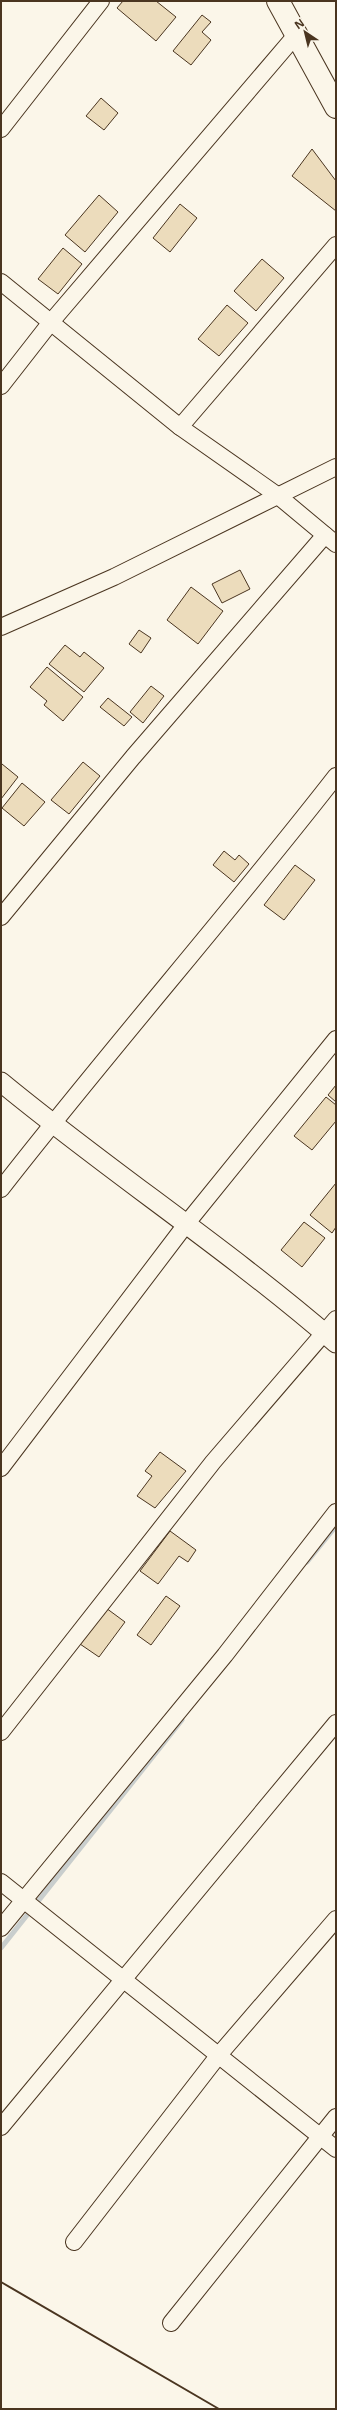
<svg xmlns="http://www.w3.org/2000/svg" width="337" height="2410" viewBox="0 0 337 2410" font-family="'Open Sans',sans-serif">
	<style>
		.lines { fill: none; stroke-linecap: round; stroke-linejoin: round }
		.stream { stroke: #c9cecd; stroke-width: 5 }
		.building { fill: #ecdcbc; stroke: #4a3520 }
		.minor-casing { stroke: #4a3520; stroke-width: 18 }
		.tertiary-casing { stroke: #4a3520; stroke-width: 21 }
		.primary-casing { stroke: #4a3520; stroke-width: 24 }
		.minor { stroke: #fbf6e9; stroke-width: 16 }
		.tertiary { stroke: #fbf6e9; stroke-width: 19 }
		.primary { stroke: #fbf6e9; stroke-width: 22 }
		.wall { stroke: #4a3520; stroke-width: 2 }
	</style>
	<rect width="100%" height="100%" fill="#fbf6e9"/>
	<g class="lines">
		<g class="stream">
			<path d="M 307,1562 L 336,1526"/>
			<path d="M 1,1948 L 182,1720"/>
		</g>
	</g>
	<g class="building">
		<path d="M 123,1 L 156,1 L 176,17 L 156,41 L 117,8 Z"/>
		<path d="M 202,15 L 211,22 L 202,32 L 211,40 L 191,65 L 173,51 Z"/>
		<path d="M 101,98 L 118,113 L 104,130 L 86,116 Z"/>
		<path d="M 312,149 L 336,181 L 336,211 L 292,176 Z"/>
		<path d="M 99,195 L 118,212 L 85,252 L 65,235 Z"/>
		<path d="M 180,204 L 197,218 L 170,252 L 153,238 Z"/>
		<path d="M 63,248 L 82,264 L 58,294 L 38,279 Z"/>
		<path d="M 262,259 L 284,278 L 256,311 L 234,291 Z"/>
		<path d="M 227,305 L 248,323 L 219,356 L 198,339 Z"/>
		<path d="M 240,570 L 250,589 L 222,603 L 212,584 Z"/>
		<path d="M 191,587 L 223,611 L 198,644 L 167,620 Z"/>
		<path d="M 139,630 L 151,638 L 141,653 L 129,644 Z"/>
		<path d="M 65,645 L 80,657 L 84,652 L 104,668 L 84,692 L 49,664 Z"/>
		<path d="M 47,667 L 83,697 L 63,721 L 44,705 L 47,701 L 30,687 Z"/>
		<path d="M 151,686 L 164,696 L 143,723 L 130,712 Z"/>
		<path d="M 108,698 L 132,717 L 124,726 L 100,707 Z"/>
		<path d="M 83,762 L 100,776 L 69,814 L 51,800 Z"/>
		<path d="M 2,764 L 18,777 L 1,799 L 1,766 Z"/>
		<path d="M 22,783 L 45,802 L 24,826 L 2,808 Z"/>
		<path d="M 224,851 L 235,860 L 239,855 L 249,864 L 234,882 L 213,865 Z"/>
		<path d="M 295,865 L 315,880 L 284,920 L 264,905 Z"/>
		<path d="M 336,1085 L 336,1102 L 328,1095 Z"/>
		<path d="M 326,1097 L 336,1105 L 336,1121 L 312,1150 L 294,1136 Z"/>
		<path d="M 336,1183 L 336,1227 L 332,1233 L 310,1215 Z"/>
		<path d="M 304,1222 L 325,1238 L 302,1267 L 281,1250 Z"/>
		<path d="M 160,1452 L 186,1471 L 155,1508 L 137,1496 L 152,1476 L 145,1471 Z"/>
		<path d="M 170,1531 L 196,1550 L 188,1562 L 179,1556 L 158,1584 L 140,1571 Z"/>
		<path d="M 166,1596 L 180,1606 L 151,1645 L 137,1635 Z"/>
		<path d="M 106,1608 L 125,1622 L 99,1657 L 80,1644 Z"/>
	</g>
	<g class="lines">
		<defs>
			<g id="minor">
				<path d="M 1,129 L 101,1"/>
				<path d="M 1,282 L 180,427 L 277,495 L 336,544"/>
				<path d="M 1,386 L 51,322 L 296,35"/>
				<path d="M 180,427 L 336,245"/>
				<path d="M 1,627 L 114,577 L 336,467"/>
				<path d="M 1,917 L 133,757 L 325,535"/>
				<path d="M 1,1189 C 110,1049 227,916 336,776"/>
				<path d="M 1,1468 L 187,1223 L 336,1039"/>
				<path d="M 1,1732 L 213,1462 L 336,1319"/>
				<path d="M 1,1882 L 336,2149"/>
				<path d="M 1,1928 L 225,1655 L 336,1512"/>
				<path d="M 1,2127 L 336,1723"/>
				<path d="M 74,2242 L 218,2056 L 336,1919"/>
				<path d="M 171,2323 L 336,2117"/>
			</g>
			<path id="tertiary" d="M 1,1082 C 110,1172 229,1250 336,1343"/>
			<path id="primary" d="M 278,1 L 336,107"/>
		</defs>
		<use href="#minor" class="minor-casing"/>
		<use href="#tertiary" class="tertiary-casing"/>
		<use href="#primary" class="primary-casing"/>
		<use href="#minor" class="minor"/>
		<use href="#tertiary" class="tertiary"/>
		<use href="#primary" class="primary"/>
		<path class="wall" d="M 1,2282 L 219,2409"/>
	</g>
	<rect width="337" height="2410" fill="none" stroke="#4a3520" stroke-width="4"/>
	<g transform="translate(305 32) rotate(325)" stroke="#fbf6e9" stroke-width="3" paint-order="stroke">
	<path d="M0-3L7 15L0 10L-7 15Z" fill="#4a3520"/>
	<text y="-6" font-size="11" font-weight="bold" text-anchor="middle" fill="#4a3520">N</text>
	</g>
</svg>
